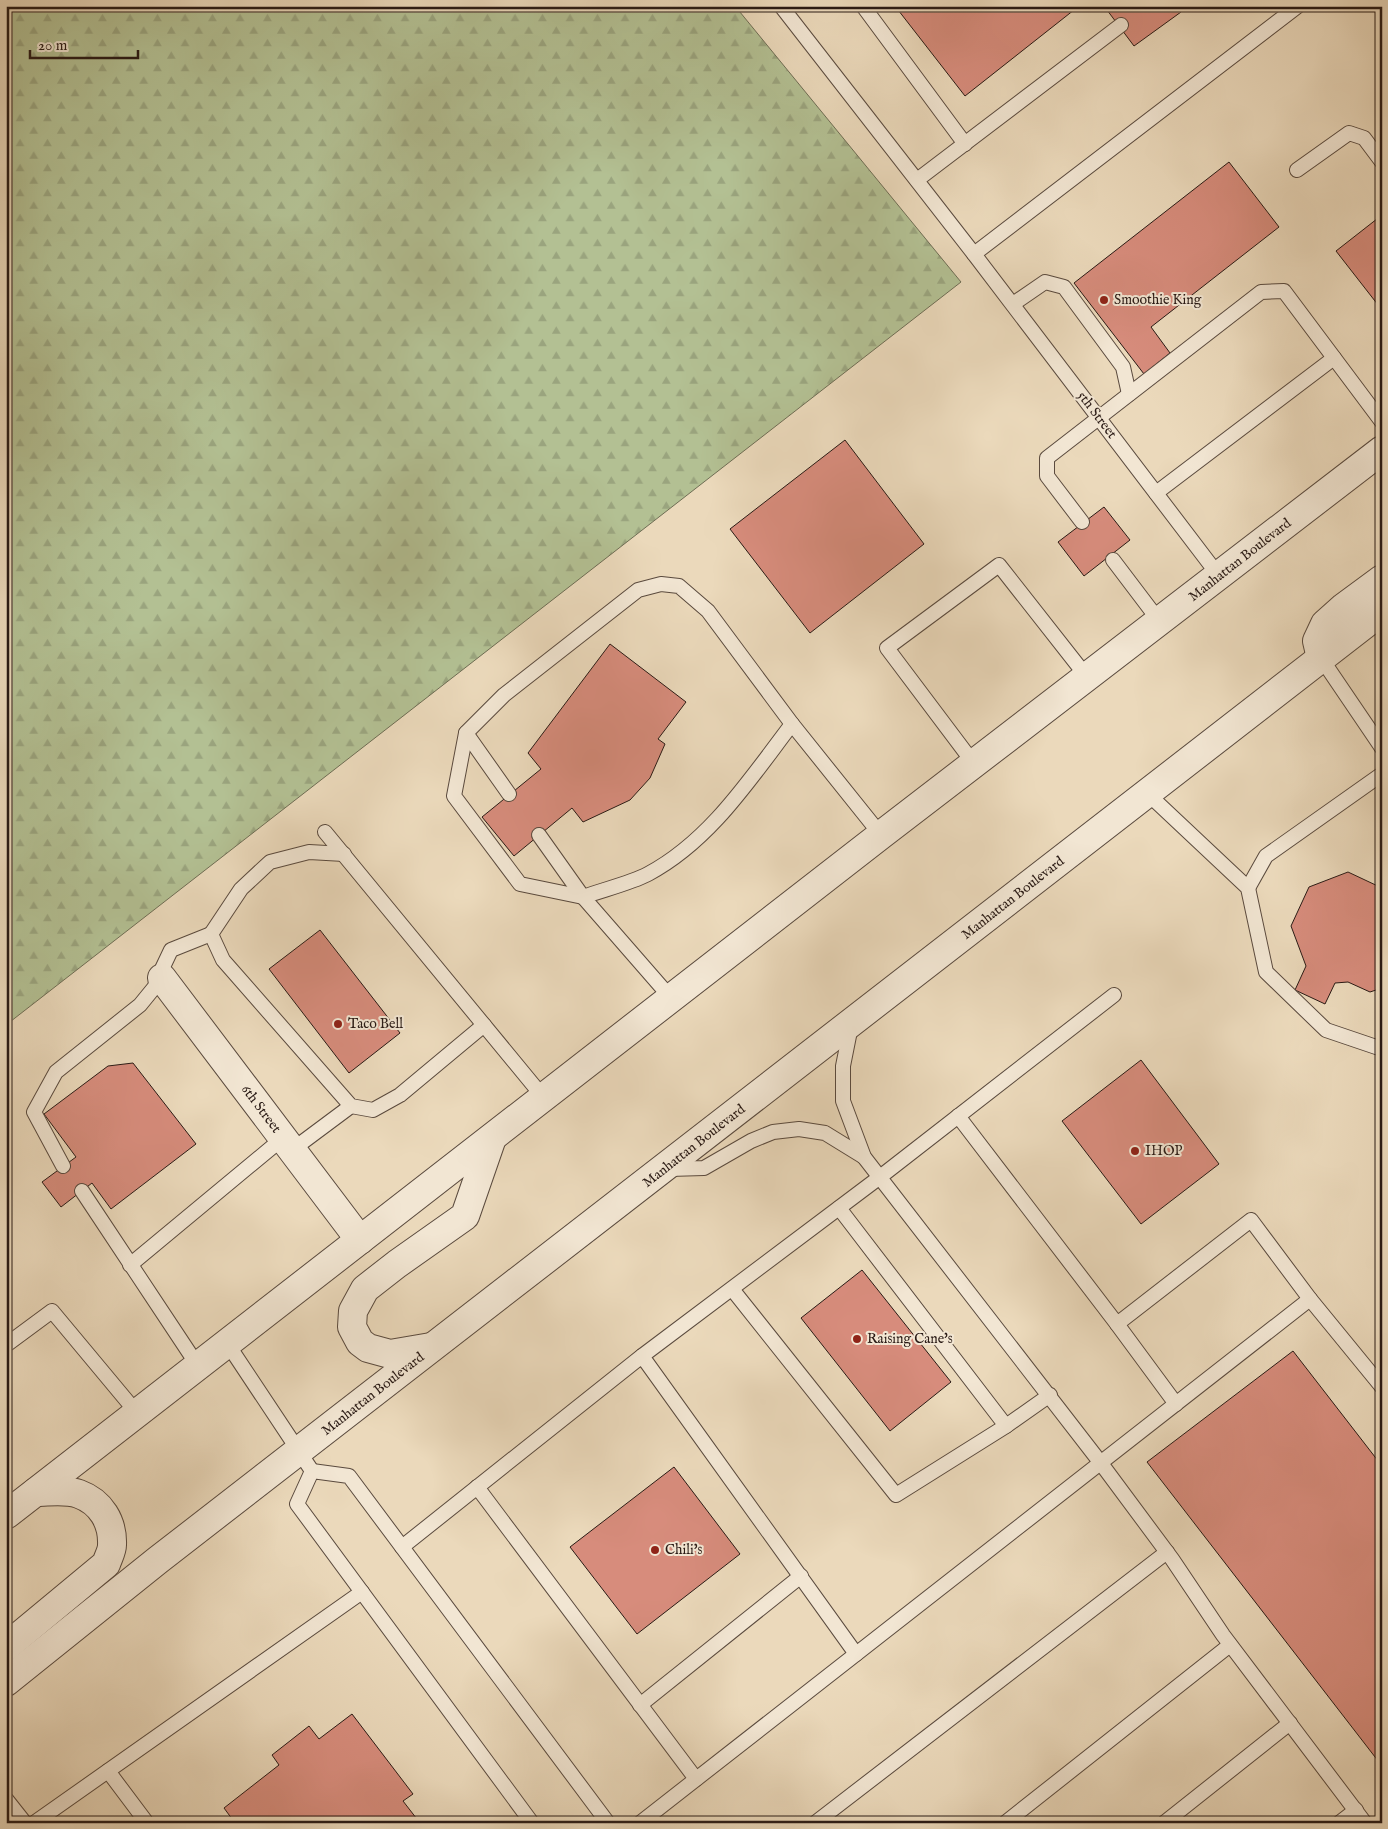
<svg xmlns="http://www.w3.org/2000/svg" width="1388" height="1829" viewBox="0 0 1388 1829" font-family="'IM FELL English',serif">
	<style>
		.forest { fill: url(#forest-firs); stroke: #6e6d54 }
		.building { fill: #d78c7c; stroke: #291a15 }
		.lines { fill: none; stroke-linecap: round; stroke-linejoin: round }
		.service-casing { stroke: #5a4a3e; stroke-width: 16 }
		.minor-casing { stroke: #5a4a3e; stroke-width: 30 }
		.tertiary-casing { stroke: #5a4a3e; stroke-width: 30 }
		.service { stroke: #f2e6d3; stroke-width: 14 }
		.minor { stroke: #f2e6d3; stroke-width: 28 }
		.tertiary { stroke: #f2e6d3; stroke-width: 28 }
		.poi-dot { fill: #8f2418; stroke: #f2e6d3; stroke-width: 2 }
		.labels { text-anchor: middle; dominant-baseline: central; stroke-width: 4; stroke-linejoin: round; paint-order: stroke }
		.poi-label { font-size: 14px; fill: #291a15; stroke: #f2e6d3; text-anchor: start }
		.street-label { font-size: 14px; fill: #291a15; stroke: #f2e6d3 }
	</style>
	<defs>
		<pattern id="forest-firs" width="22" height="20" patternUnits="userSpaceOnUse" patternTransform="scale(1.25)"><rect width="22" height="20" fill="#b3c093"/><path d="M5 1l3.5 6h-7zM16 11l3.5 6h-7z" fill="#9aa47e"/></pattern>
	</defs>
	<rect width="100%" height="100%" fill="#ebd9bb"/>
	<filter id="stains"><feTurbulence type="fractalNoise" baseFrequency=".004" numOctaves="4"/><feColorMatrix values="0 0 0 0 .2 0 0 0 0 .09 0 0 0 0 .02 0 0 0 .5 -.17"/></filter>
	<radialGradient id="worn" r=".72"><stop offset=".6" stop-color="#630" stop-opacity="0"/><stop offset="1" stop-color="#630" stop-opacity=".3"/></radialGradient>
	<path class="forest" d="M 6,6 L 735,6 L 961,282 L 6,1025 Z"/>
	<g class="building">
		<path d="M 895,6 L 1079,6 L 965,96 Z"/>
		<path d="M 1104,6 L 1176,6 L 1181,12 L 1134,46 Z"/>
		<path d="M 1229,162 L 1279,227 L 1151,327 L 1170,353 L 1144,374 L 1074,283 Z"/>
		<path d="M 1382,215 L 1382,310 L 1336,251 Z"/>
		<path d="M 845,440 L 924,544 L 810,633 L 730,529 Z"/>
		<path d="M 1104,507 L 1130,540 L 1084,576 L 1058,542 Z"/>
		<path d="M 610,644 L 686,702 L 658,739 L 665,744 L 650,778 L 630,800 L 583,822 L 572,808 L 514,856 L 482,817 L 541,769 L 528,753 Z"/>
		<path d="M 1348,872 L 1382,888 L 1382,988 L 1370,992 L 1348,982 L 1335,983 L 1325,1004 L 1295,990 L 1306,966 L 1291,926 L 1309,887 Z"/>
		<path d="M 320,930 L 400,1033 L 349,1073 L 269,969 Z"/>
		<path d="M 1141,1060 L 1219,1164 L 1141,1224 L 1062,1121 Z"/>
		<path d="M 133,1063 L 196,1144 L 111,1209 L 92,1183 L 61,1207 L 42,1182 L 76,1157 L 44,1114 L 108,1066 Z"/>
		<path d="M 862,1270 L 951,1382 L 890,1431 L 801,1318 Z"/>
		<path d="M 1293,1351 L 1382,1466 L 1382,1766 L 1147,1462 Z"/>
		<path d="M 674,1467 L 740,1554 L 637,1634 L 570,1547 Z"/>
		<path d="M 352,1714 L 413,1794 L 403,1801 L 420,1823 L 235,1823 L 224,1808 L 279,1765 L 272,1755 L 309,1726 L 319,1739 Z"/>
	</g>
	<g class="lines">
		<defs>
			<g id="service">
				<path d="M 781,6 L 974,254 L 1219,576"/>
				<path d="M 863,6 L 965,144"/>
				<path d="M 1297,170 L 1349,133 L 1364,138 L 1382,162"/>
				<path d="M 917,180 L 1121,25"/>
				<path d="M 974,254 L 1298,6"/>
				<path d="M 1013,304 L 1045,282 L 1064,287 L 1123,367 L 1129,394"/>
				<path d="M 1156,493 L 1334,358"/>
				<path d="M 1082,522 L 1047,476 L 1047,458 L 1261,292 L 1284,291 L 1382,422"/>
				<path d="M 1113,560 L 1160,622"/>
				<path d="M 1321,658 L 1382,748"/>
				<path d="M 466,733 L 509,794"/>
				<path d="M 975,765 L 887,648 L 999,565 L 1087,677"/>
				<path d="M 1147,793 L 1248,888 L 1266,972 L 1326,1030 L 1382,1049"/>
				<path d="M 325,832 L 544,1098"/>
				<path d="M 539,835 L 583,897"/>
				<path d="M 344,854 L 309,852 L 270,862 L 241,889 L 211,934 L 223,960 L 351,1106 L 373,1110 L 400,1095 L 484,1025"/>
				<path d="M 1248,888 L 1266,856 L 1382,774"/>
				<path d="M 583,897 L 520,884 L 454,796 L 466,733 L 504,695 L 638,590 L 661,584 L 679,586 L 708,611 L 792,724"/>
				<path d="M 671,998 L 583,897 C 602,890 631,883 648,874 C 710,841 750,779 792,724 L 881,835"/>
				<path d="M 851,1026 L 843,1066 L 843,1101 L 864,1157 L 1100,1462 L 1172,1559 L 1223,1635 L 1365,1823"/>
				<path d="M 292,1150 L 351,1106"/>
				<path d="M 63,1166 L 34,1112 L 56,1072 L 140,1005 L 162,978 L 162,969 L 171,950 L 211,934"/>
				<path d="M 669,1169 L 704,1168 L 751,1141 L 773,1132 L 799,1129 L 825,1133 L 864,1157"/>
				<path d="M 82,1191 L 198,1366"/>
				<path d="M 839,1208 L 1006,1426"/>
				<path d="M 130,1265 L 283,1138"/>
				<path d="M 732,1289 L 896,1495 L 1006,1426 L 1050,1395"/>
				<path d="M 1310,1299 L 1382,1387"/>
				<path d="M 1117,1324 L 1176,1404"/>
				<path d="M 227,1343 L 312,1471"/>
				<path d="M 6,1345 L 52,1311 L 137,1413"/>
				<path d="M 642,1356 L 880,1177 L 1114,995"/>
				<path d="M 477,1487 L 696,1779"/>
				<path d="M 402,1547 L 642,1356 L 856,1654"/>
				<path d="M 640,1705 L 801,1576"/>
				<path d="M 108,1771 L 147,1823"/>
				<path d="M 6,1799 L 25,1823"/>
				<path d="M 34,1823 L 362,1592"/>
				<path d="M 532,1823 L 297,1504 L 312,1471 L 349,1476 L 608,1823"/>
				<path d="M 640,1823 L 1310,1299 L 1251,1220 L 1117,1324 L 958,1116"/>
				<path d="M 815,1823 L 1167,1552"/>
				<path d="M 1005,1823 L 1230,1645"/>
				<path d="M 1164,1823 L 1290,1723"/>
				<path d="M 1339,1823 L 1356,1810"/>
			</g>
			<path id="minor" d="M 162,978 L 360,1240"/>
			<g id="tertiary">
				<path d="M 1321,658 L 1317,641 L 1325,624 L 1344,607 L 1382,579"/>
				<path d="M 431,1347 L 390,1354 L 368,1348 L 360,1342 L 352,1327 L 353,1311 L 365,1289 L 397,1264 L 465,1216 L 492,1138"/>
				<path d="M 6,1515 L 881,835 L 1382,450"/>
				<path d="M 6,1647 L 106,1564 C 108,1558 112,1551 112,1545 C 113,1522 101,1502 79,1494 C 66,1489 49,1492 36,1492"/>
				<path d="M 6,1682 L 158,1560 L 1382,611"/>
			</g>
		</defs>
		<use href="#service" class="service-casing"/>
		<use href="#minor" class="minor-casing"/>
		<use href="#tertiary" class="tertiary-casing"/>
		<use href="#service" class="service"/>
		<use href="#minor" class="minor"/>
		<use href="#tertiary" class="tertiary"/>
	</g>
	<g class="poi-dot">
		<circle cx="1104" cy="300" r="5"/>
		<circle cx="338" cy="1024" r="5"/>
		<circle cx="1135" cy="1151" r="5"/>
		<circle cx="857" cy="1339" r="5"/>
		<circle cx="655" cy="1550" r="5"/>
	</g>
	<g class="labels">
		<g class="poi-label">
			<text x="1114" y="300">Smoothie King</text>
			<text x="348" y="1024">Taco Bell</text>
			<text x="1145" y="1151">IHOP</text>
			<text x="867" y="1339">Raising Cane's</text>
			<text x="665" y="1550">Chili's</text>
		</g>
		<g class="street-label">
			<text transform="translate(1097 415) rotate(53)">5th Street</text>
			<text transform="translate(1240 560) rotate(-38)">Manhattan Boulevard</text>
			<text transform="translate(1013 898) rotate(-38)">Manhattan Boulevard</text>
			<text transform="translate(261 1109) rotate(53)">6th Street</text>
			<text transform="translate(694 1146) rotate(-38)">Manhattan Boulevard</text>
			<text transform="translate(373 1394) rotate(-38)">Manhattan Boulevard</text>
		</g>
	</g>
	<rect width="1388" height="1829" fill="none" stroke="#ebd9bb" stroke-width="25"/>
	<rect x="8" y="8" width="1373" height="1814" fill="none" stroke="#291a15" stroke-width="2.5"/>
	<rect x="12" y="12" width="1363" height="1804" fill="none" stroke="#291a15"/>
	<path d="M30 50v8h108v-8" fill="none" stroke="#291a15" stroke-width="2.5"/>
	<text x="38" y="50" font-size="15" fill="#291a15" stroke="#f2e6d3" stroke-width="4" paint-order="stroke">20 m</text>
	<rect width="100%" height="100%" filter="url(#stains)"/>
	<rect width="100%" height="100%" fill="url(#worn)"/>
</svg>
